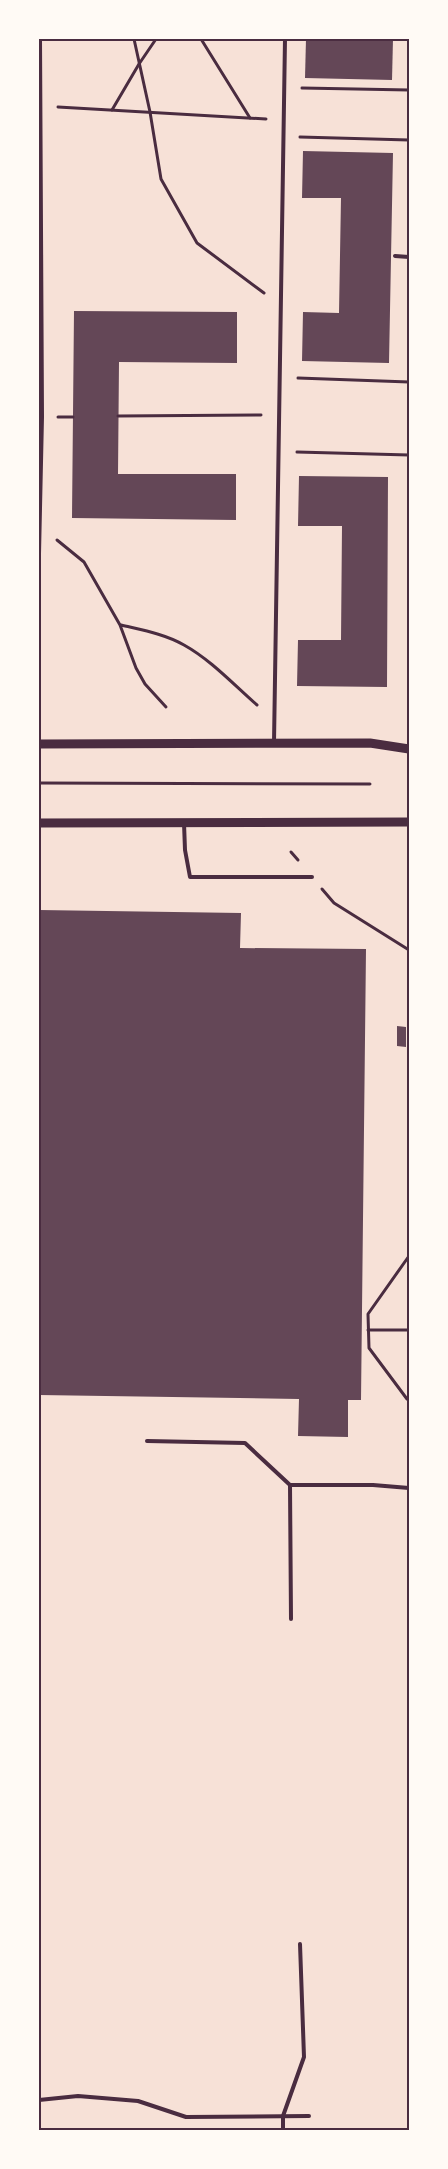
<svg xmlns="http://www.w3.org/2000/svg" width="448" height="2169" viewBox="0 0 448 2169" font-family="'Fira Sans',sans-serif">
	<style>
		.building { fill: #644757 }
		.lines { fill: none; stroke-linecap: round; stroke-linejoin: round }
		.path { stroke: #4a2c40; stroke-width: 3 }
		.service { stroke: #4a2c40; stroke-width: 4 }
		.tertiary { stroke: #4a2c40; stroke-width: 9 }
		.neatline { fill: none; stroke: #4a2c40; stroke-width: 2 }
	</style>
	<rect width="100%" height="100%" fill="#f7e1d7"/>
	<g class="building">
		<path d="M 306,39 L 393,39 L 392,80 L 305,78 Z"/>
		<path d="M 303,151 L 393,153 L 389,363 L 302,361 L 303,312 L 339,313 L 341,198 L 302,198 Z"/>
		<path d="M 74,311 L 237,312 L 237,363 L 119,362 L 118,474 L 236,474 L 236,520 L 72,518 Z"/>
		<path d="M 299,476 L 388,477 L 387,687 L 297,686 L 298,640 L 341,640 L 342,526 L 298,526 Z"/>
		<path d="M 39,910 L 241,913 L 240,948 L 366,949 L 361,1400 L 348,1400 L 348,1437 L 298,1436 L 299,1399 L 39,1395 Z"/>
		<path d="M 397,1026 L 406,1027 L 406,1047 L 397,1046 Z"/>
	</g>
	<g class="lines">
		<g class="path">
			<path d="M 134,39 L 150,112 L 161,179 L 197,243 L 264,293"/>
			<path d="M 201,39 L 250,118"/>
			<path d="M 302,88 L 409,90"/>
			<path d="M 58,107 L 266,119"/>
			<path d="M 112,110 L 139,64 L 156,39"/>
			<path d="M 300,137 L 409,140"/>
			<path d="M 298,378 L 409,382"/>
			<path d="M 118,416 L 261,415"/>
			<path d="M 58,417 L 73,417"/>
			<path d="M 297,452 L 409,455"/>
			<path d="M 57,540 L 84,562 L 120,625 L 136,668 L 145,684 L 166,707"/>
			<path d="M 121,625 C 142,630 165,634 184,645 C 211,660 234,685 257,705"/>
			<path d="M 39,783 L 370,784"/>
			<path d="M 291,852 L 298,860"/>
			<path d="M 322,889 L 334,903 L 409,950"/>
			<path d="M 368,1330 L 408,1330"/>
			<path d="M 407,1399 L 369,1348 L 368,1314 L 409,1256"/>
		</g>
		<g class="service">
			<path d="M 395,256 L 409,257"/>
			<path d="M 39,554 L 42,417 L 40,39"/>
			<path d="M 274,743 L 285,39"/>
			<path d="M 184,823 L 185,850 L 190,877 L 312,877"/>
			<path d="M 147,1441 L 245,1443 L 290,1485 L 373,1485 L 409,1488"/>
			<path d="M 290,1485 L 291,1619"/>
			<path d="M 39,2100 L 78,2096 L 138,2101 L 186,2117 L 309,2116"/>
			<path d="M 283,2130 L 283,2116 L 304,2057 L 300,1944"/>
		</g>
		<g class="tertiary">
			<path d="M 39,744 L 370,743 L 409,749"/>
			<path d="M 39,823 L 409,822"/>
		</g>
	</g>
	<rect width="448" height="2169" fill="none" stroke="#fffaf5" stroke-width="80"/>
	<rect x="40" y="40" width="368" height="2089" class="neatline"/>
</svg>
